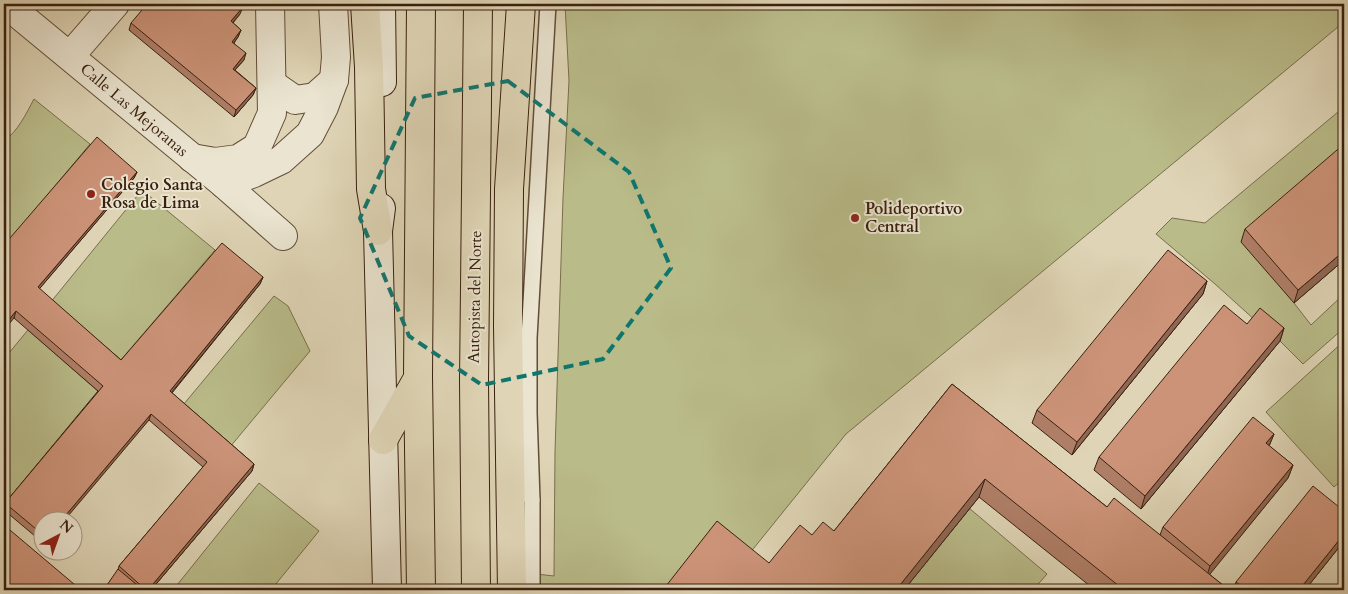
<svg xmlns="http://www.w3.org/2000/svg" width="1348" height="594" viewBox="0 0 1348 594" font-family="Cardo,serif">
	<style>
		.green { fill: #b9bb89; stroke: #796e4c }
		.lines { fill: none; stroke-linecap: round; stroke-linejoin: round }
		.service-casing { stroke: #624d38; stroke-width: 18 }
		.minor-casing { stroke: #624d38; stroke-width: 30 }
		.secondary-casing { stroke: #39200e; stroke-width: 30 }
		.primary-casing { stroke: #39200e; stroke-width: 30 }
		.motorway-casing { stroke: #39200e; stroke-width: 30 }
		.service { stroke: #eae4d0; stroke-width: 15 }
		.minor { stroke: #eae4d0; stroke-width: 28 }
		.secondary { stroke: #eae4d0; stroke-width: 28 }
		.primary { stroke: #dfd5b6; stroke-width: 28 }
		.motorway { stroke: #dfd5b6; stroke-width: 28 }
		.wall { fill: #af7e67; stroke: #39200e }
		.shaded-wall { fill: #8f6754; stroke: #39200e }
		.building { fill: #cc9378; stroke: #39200e }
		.marked { fill: none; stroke: #0f766e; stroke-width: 4; stroke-dasharray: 10 6; stroke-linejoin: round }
		.poi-dot { fill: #8f2418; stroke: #eae4d0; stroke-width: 2 }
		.labels { text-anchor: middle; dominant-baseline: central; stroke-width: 4; stroke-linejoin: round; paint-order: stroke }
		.street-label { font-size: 16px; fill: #39200e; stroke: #eae4d0 }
		.poi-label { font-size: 16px; font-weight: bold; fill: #39200e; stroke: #eae4d0; text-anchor: start }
	</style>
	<rect width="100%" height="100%" fill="#dfd5b6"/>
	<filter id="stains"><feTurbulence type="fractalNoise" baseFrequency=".004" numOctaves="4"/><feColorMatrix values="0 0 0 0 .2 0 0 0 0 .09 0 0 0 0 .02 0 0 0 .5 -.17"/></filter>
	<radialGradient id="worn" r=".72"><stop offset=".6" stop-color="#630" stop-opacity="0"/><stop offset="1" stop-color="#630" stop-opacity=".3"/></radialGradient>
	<g class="green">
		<path d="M 565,4 L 1344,4 L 1344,22 L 846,434 L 741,564 L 670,590 L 534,590 L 536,574 L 554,576 L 555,452 L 563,198 L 569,81 Z"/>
		<path d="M 34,99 L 90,144 L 4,247 L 4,141 C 18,131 26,114 34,99 Z"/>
		<path d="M 1344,107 L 1344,153 L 1294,303 L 1311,325 L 1344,294 L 1344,328 L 1303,364 L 1280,341 L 1256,321 L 1215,284 L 1156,234 L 1172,218 L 1205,223 Z"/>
		<path d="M 142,190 L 215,250 L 119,362 L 50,303 Z"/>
		<path d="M 274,296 L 288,306 L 310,351 L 230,447 L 183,405 Z"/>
		<path d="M 28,330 L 100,393 L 4,508 L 4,359 Z"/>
		<path d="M 1344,341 L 1344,478 L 1334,487 L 1266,412 Z"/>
		<path d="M 259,483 L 319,531 L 271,590 L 173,590 Z"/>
		<path d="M 969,508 L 1047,574 L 1033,590 L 903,590 Z"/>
	</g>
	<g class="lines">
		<defs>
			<g id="service">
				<path d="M 527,491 L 532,500 L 532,590"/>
				<path d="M 532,500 L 529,413 L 529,338 L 548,4"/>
			</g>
			<g id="minor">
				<path d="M 6,4 L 224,184 L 283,236"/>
				<path d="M 70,56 L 115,4"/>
				<path d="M 272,84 L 295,100 L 315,97 L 334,80"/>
				<path d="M 192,158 L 215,162 L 238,159 L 257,147 L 272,113 L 270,4"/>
				<path d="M 224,184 L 254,173 L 281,160 L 310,134 L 324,107 L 334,80 L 336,57 L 333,4"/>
			</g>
			<g id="secondary">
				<path d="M 381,4 L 382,82"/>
				<path d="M 381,208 L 378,231 L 387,590"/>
			</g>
			<path id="primary" d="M 365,4 L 369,67 L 371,189 L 378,231"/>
			<g id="motorway">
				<path d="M 421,4 L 418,376 L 421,590"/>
				<path d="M 383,440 L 418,378"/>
				<path d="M 476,590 L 474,381 L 478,4"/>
				<path d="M 512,590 L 508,326 L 509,189 L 521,4"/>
			</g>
		</defs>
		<use href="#service" class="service-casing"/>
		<use href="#minor" class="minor-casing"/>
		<use href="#secondary" class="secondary-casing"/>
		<use href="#primary" class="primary-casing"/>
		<use href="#motorway" class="motorway-casing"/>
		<use href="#service" class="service"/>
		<use href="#minor" class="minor"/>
		<use href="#secondary" class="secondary"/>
		<use href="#primary" class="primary"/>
		<use href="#motorway" class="motorway"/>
	</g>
	<g class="wall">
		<path d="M 240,14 L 233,23 L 241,30 L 238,37 L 234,43 L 244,60 L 235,70 L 256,88 L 253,95 L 234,117 L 129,30 L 131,23 Z"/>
		<path d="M 137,172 L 134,178 L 39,289 L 121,360 L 263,277 L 260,284 L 172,393 L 254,464 L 252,471 L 151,590 L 104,590 L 118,570 L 119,566 L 203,467 L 149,420 L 42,522 L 42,542 L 4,510 L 4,507 L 5,503 L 98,391 L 14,318 L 4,245 Z"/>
		<path d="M 1245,229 L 1344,260 L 1294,303 L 1241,242 Z"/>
		<path d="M 1207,281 L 1203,294 L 1072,455 L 1032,423 L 1037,410 Z"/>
		<path d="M 1247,324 L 1284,328 L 1280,341 L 1141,509 L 1094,470 L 1099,457 Z"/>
		<path d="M 952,384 L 1107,507 L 1160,535 L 1163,527 L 1274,434 L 1269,446 L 1293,465 L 1288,478 L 1209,574 L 1229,590 L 1095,590 L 979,497 L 904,590 L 664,590 L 666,586 L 769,563 L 812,535 L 834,531 Z"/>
		<path d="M 1344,541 L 1305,590 L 1233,590 L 1236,582 Z"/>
	</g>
	<g class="shaded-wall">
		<path d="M 243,7 L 240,14 L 228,28 L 231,21 Z"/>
		<path d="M 241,30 L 238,37 L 230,48 L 232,42 Z"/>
		<path d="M 246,53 L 244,60 L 230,75 L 233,69 Z"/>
		<path d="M 256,88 L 253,95 L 234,117 L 236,110 Z"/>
		<path d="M 137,172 L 134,178 L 35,294 L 38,287 Z"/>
		<path d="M 1344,251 L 1344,260 L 1294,303 L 1298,290 Z"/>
		<path d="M 263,277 L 260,284 L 167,398 L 170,391 Z"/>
		<path d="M 1207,281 L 1203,294 L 1072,455 L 1077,442 Z"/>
		<path d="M 16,311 L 14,318 L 4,330 L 4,326 Z"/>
		<path d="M 1284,328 L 1280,341 L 1141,509 L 1145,496 Z"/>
		<path d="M 151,414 L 149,420 L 63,522 L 60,522 Z"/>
		<path d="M 1274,434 L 1269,446 L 1266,443 Z"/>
		<path d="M 254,464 L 252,471 L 151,590 L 148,590 Z"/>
		<path d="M 1293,465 L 1288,478 L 1206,579 L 1210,566 Z"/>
		<path d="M 985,479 L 979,497 L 904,590 L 896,590 Z"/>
		<path d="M 1344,534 L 1344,541 L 1305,590 L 1299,590 Z"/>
	</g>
	<g class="building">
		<path d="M 147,4 L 239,4 L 243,7 L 231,21 L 241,30 L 232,42 L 246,53 L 233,69 L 256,88 L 236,110 L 131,23 Z"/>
		<path d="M 97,137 L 137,172 L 38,287 L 121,360 L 222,243 L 263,277 L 170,391 L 254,464 L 148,590 L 146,590 L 119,566 L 207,462 L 151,414 L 60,522 L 42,522 L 42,534 L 5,503 L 103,386 L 16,311 L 4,326 L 4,245 Z"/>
		<path d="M 1344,144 L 1344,251 L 1298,290 L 1245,229 Z"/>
		<path d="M 1168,250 L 1207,281 L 1077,442 L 1037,410 Z"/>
		<path d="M 1224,305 L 1247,324 L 1260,308 L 1284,328 L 1145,496 L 1099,457 Z"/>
		<path d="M 952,384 L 1107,507 L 1114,498 L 1229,590 L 1124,590 L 985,479 L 896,590 L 671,590 L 666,586 L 717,521 L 769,563 L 800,525 L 812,535 L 823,522 L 834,531 Z"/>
		<path d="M 1253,417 L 1274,434 L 1266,443 L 1293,465 L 1210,566 L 1163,527 Z"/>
		<path d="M 1313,486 L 1344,511 L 1344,534 L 1299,590 L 1247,590 L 1236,582 Z"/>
		<path d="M 4,525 L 81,590 L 4,590 Z"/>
		<path d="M 118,569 L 143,590 L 107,590 L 105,588 Z"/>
	</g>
	<path class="marked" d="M 508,81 L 629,172 L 671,268 L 603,359 L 482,385 L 409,336 L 360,218 L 415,98 Z"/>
	<g class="poi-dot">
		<circle cx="91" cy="194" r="5"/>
		<circle cx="855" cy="218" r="5"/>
	</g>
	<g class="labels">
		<g class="street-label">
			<text transform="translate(134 110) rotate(40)">Calle Las Mejoranas</text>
			<text transform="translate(475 297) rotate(-89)">Autopista del Norte</text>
		</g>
		<g class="poi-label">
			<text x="101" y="185">Colegio Santa<tspan x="101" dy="18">Rosa de Lima</tspan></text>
			<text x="865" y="209">Polideportivo<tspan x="865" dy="18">Central</tspan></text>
		</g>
	</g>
	<rect width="1348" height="594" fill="none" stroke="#dfd5b6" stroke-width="20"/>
	<rect x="5" y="5" width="1338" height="584" fill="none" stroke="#39200e" stroke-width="2.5"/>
	<rect x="10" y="10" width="1328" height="574" fill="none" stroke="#39200e"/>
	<g transform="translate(58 536) rotate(41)"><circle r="24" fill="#eae4d0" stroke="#a39682"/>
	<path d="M0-4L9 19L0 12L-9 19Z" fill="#8f2418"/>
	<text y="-8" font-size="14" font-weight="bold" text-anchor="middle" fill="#39200e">N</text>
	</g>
	<rect width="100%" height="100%" filter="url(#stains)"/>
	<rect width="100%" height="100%" fill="url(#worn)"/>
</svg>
